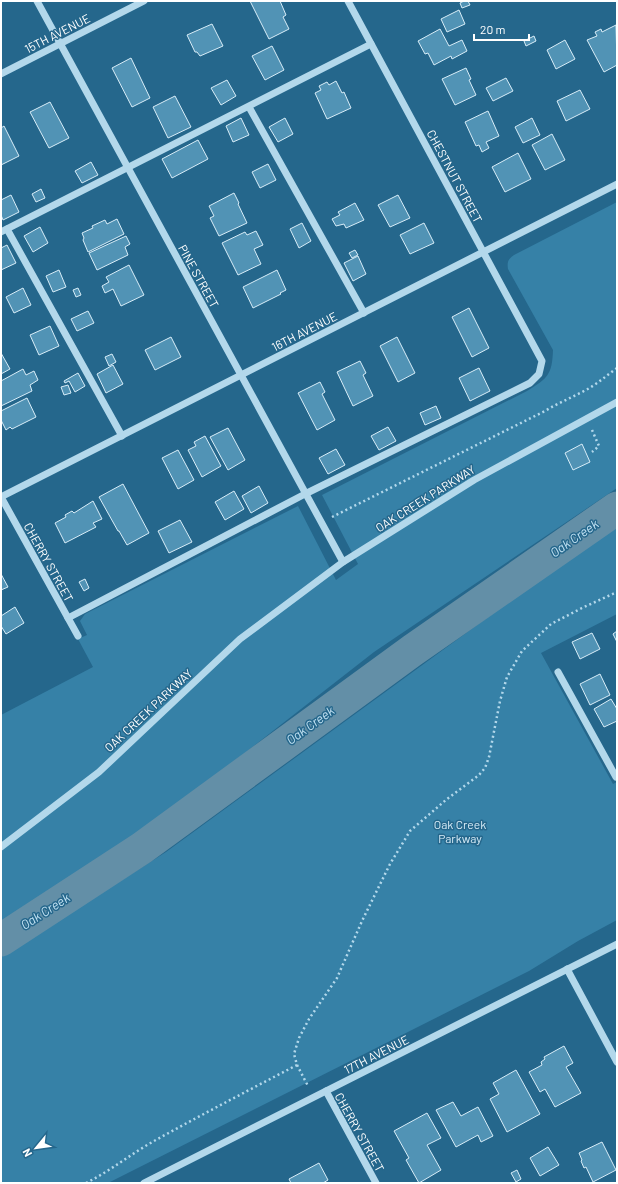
<svg xmlns="http://www.w3.org/2000/svg" width="618" height="1184" viewBox="0 0 618 1184" font-family="Barlow,sans-serif">
	<style>
		.green { fill: #3681a7 }
		.lines { fill: none; stroke-linecap: round; stroke-linejoin: round }
		.river { stroke: #638fa7; stroke-width: 33 }
		.building { fill: #5193b5; stroke: #d8edf8 }
		.path { stroke: #b3d8eb; stroke-width: 2.5; stroke-dasharray: 2 3; stroke-linecap: butt }
		.minor { stroke: #b3d8eb; stroke-width: 7 }
		.labels { text-anchor: middle; dominant-baseline: central; stroke-width: 3; stroke-linejoin: round; paint-order: stroke }
		.street-label { font-size: 12px; fill: #fff; stroke: #25678c }
		.park-label { font-size: 12px; fill: #d8edf8; stroke: #25678c }
		.water-label { font-size: 13px; font-style: italic; fill: #c2e2f3; stroke: #25678c }
	</style>
	<rect width="100%" height="100%" fill="#25678c"/>
	<g class="green">
		<path d="M 617,202 L 617,488 L 374,652 L 150,827 L 1,922 L 1,715 L 93,667 L 78,639 L 87,635 L 80,621 L 85,614 L 298,506 L 336,580 L 358,564 L 322,495 L 527,391 C 548,378 552,375 553,350 L 508,269 C 507,262 508,259 514,255 Z"/>
		<path d="M 617,523 L 617,614 L 541,653 L 613,784 L 617,782 L 617,920 L 578,941 L 529,971 L 108,1183 L 1,1183 L 1,957 L 166,852 Z"/>
	</g>
	<g class="lines">
		<path class="river" d="M 1,940 L 142,848 L 413,650 L 617,508"/>
	</g>
	<g class="building">
		<path d="M 250,1 L 280,1 L 286,15 L 283,17 L 289,29 L 269,39 Z"/>
		<path d="M 464,1 L 468,1 L 470,5 L 462,8 L 460,3 Z"/>
		<path d="M 459,10 L 465,24 L 447,32 L 441,19 Z"/>
		<path d="M 212,24 L 223,46 L 200,56 L 197,52 L 195,52 L 187,35 Z"/>
		<path d="M 616,25 L 617,65 L 604,72 L 587,40 L 597,36 L 595,32 L 601,29 L 602,32 Z"/>
		<path d="M 440,29 L 449,46 L 462,40 L 467,51 L 452,59 L 451,56 L 434,65 L 428,53 L 425,54 L 418,41 Z"/>
		<path d="M 534,36 L 536,41 L 526,46 L 524,41 Z"/>
		<path d="M 565,40 L 575,59 L 556,69 L 547,50 Z"/>
		<path d="M 272,46 L 284,70 L 265,80 L 252,56 Z"/>
		<path d="M 131,58 L 150,98 L 132,107 L 112,68 Z"/>
		<path d="M 466,68 L 471,79 L 469,80 L 476,95 L 455,105 L 442,79 Z"/>
		<path d="M 506,78 L 513,91 L 493,101 L 486,88 Z"/>
		<path d="M 227,80 L 236,96 L 221,105 L 211,88 Z"/>
		<path d="M 336,81 L 342,93 L 344,92 L 351,108 L 327,119 L 315,93 L 321,90 L 319,86 L 327,82 L 329,85 Z"/>
		<path d="M 580,90 L 590,109 L 566,121 L 557,101 Z"/>
		<path d="M 175,96 L 191,127 L 168,138 L 153,107 Z"/>
		<path d="M 50,102 L 69,138 L 49,148 L 30,112 Z"/>
		<path d="M 488,111 L 499,136 L 486,142 L 489,148 L 482,152 L 479,145 L 476,146 L 465,122 Z"/>
		<path d="M 241,118 L 249,135 L 233,142 L 226,126 Z"/>
		<path d="M 285,118 L 293,134 L 278,142 L 269,127 Z"/>
		<path d="M 532,118 L 540,135 L 523,143 L 515,127 Z"/>
		<path d="M 4,126 L 19,156 L 1,165 L 1,128 Z"/>
		<path d="M 552,134 L 565,160 L 545,170 L 532,145 Z"/>
		<path d="M 198,140 L 208,159 L 172,178 L 162,159 Z"/>
		<path d="M 518,153 L 531,179 L 505,192 L 492,167 Z"/>
		<path d="M 91,162 L 98,175 L 82,183 L 75,171 Z"/>
		<path d="M 268,164 L 276,180 L 260,188 L 252,172 Z"/>
		<path d="M 41,189 L 45,198 L 36,202 L 32,194 Z"/>
		<path d="M 234,193 L 239,203 L 238,204 L 247,223 L 219,236 L 210,218 L 214,216 L 209,206 Z"/>
		<path d="M 11,195 L 19,212 L 3,220 L 1,215 L 1,200 Z"/>
		<path d="M 398,195 L 410,218 L 390,227 L 378,205 Z"/>
		<path d="M 355,203 L 364,220 L 346,228 L 344,224 L 336,226 L 332,219 L 340,215 L 338,212 Z"/>
		<path d="M 117,219 L 124,234 L 88,252 L 83,240 L 84,238 L 82,233 L 93,228 L 92,226 L 105,220 L 107,224 Z"/>
		<path d="M 302,223 L 311,241 L 299,248 L 290,229 Z"/>
		<path d="M 424,223 L 434,243 L 410,254 L 400,235 Z"/>
		<path d="M 40,227 L 48,243 L 33,252 L 24,236 Z"/>
		<path d="M 256,231 L 263,245 L 254,249 L 261,264 L 238,275 L 222,243 L 245,232 L 247,235 Z"/>
		<path d="M 126,236 L 130,244 L 125,247 L 128,255 L 97,270 L 89,253 Z"/>
		<path d="M 7,245 L 16,263 L 1,270 L 1,248 Z"/>
		<path d="M 355,250 L 358,255 L 352,258 L 349,253 Z"/>
		<path d="M 358,256 L 366,274 L 353,281 L 344,263 Z"/>
		<path d="M 129,265 L 144,295 L 121,306 L 113,289 L 105,293 L 102,286 L 109,282 L 106,277 Z"/>
		<path d="M 59,270 L 66,287 L 53,292 L 46,276 Z"/>
		<path d="M 277,270 L 286,290 L 280,293 L 281,294 L 253,308 L 243,287 Z"/>
		<path d="M 23,288 L 31,305 L 14,313 L 6,297 Z"/>
		<path d="M 78,288 L 81,295 L 76,297 L 73,290 Z"/>
		<path d="M 469,308 L 489,348 L 472,357 L 452,317 Z"/>
		<path d="M 88,311 L 94,323 L 77,331 L 71,319 Z"/>
		<path d="M 50,326 L 59,346 L 39,355 L 30,335 Z"/>
		<path d="M 171,337 L 181,357 L 155,370 L 145,350 Z"/>
		<path d="M 397,337 L 415,373 L 398,382 L 380,346 Z"/>
		<path d="M 1,353 L 10,369 L 1,374 Z"/>
		<path d="M 112,354 L 116,362 L 109,366 L 105,357 Z"/>
		<path d="M 360,361 L 366,373 L 363,375 L 373,396 L 353,406 L 337,372 Z"/>
		<path d="M 113,365 L 123,384 L 106,393 L 97,374 Z"/>
		<path d="M 479,368 L 490,391 L 470,401 L 459,378 Z"/>
		<path d="M 23,369 L 26,375 L 34,371 L 38,380 L 30,385 L 32,391 L 1,406 L 1,381 Z"/>
		<path d="M 78,373 L 85,386 L 75,392 L 69,381 L 65,383 L 64,381 Z"/>
		<path d="M 320,382 L 325,392 L 322,394 L 335,420 L 317,430 L 298,393 Z"/>
		<path d="M 68,385 L 71,393 L 64,395 L 61,387 Z"/>
		<path d="M 27,398 L 36,417 L 12,429 L 10,427 L 6,430 L 1,420 L 1,411 Z"/>
		<path d="M 436,406 L 441,418 L 425,425 L 420,413 Z"/>
		<path d="M 388,427 L 396,441 L 379,450 L 371,436 Z"/>
		<path d="M 228,428 L 245,460 L 228,470 L 210,437 Z"/>
		<path d="M 205,436 L 221,466 L 202,477 L 188,450 L 196,446 L 194,442 Z"/>
		<path d="M 582,444 L 590,462 L 573,470 L 565,453 Z"/>
		<path d="M 336,449 L 345,465 L 328,474 L 319,458 Z"/>
		<path d="M 178,450 L 194,480 L 178,489 L 162,458 Z"/>
		<path d="M 123,484 L 149,533 L 127,545 L 119,531 L 118,531 L 99,497 Z"/>
		<path d="M 259,486 L 268,503 L 251,513 L 242,496 Z"/>
		<path d="M 234,491 L 244,509 L 225,520 L 215,502 Z"/>
		<path d="M 93,501 L 102,519 L 93,523 L 96,527 L 65,543 L 55,523 L 66,517 L 65,515 L 72,511 L 74,513 Z"/>
		<path d="M 180,520 L 192,542 L 169,553 L 158,531 Z"/>
		<path d="M 1,574 L 8,587 L 1,590 Z"/>
		<path d="M 85,579 L 89,588 L 84,591 L 79,582 Z"/>
		<path d="M 15,607 L 24,623 L 6,634 L 1,626 L 1,616 Z"/>
		<path d="M 617,631 L 617,642 L 613,634 Z"/>
		<path d="M 592,633 L 600,649 L 580,659 L 572,642 Z"/>
		<path d="M 600,674 L 610,695 L 590,705 L 580,684 Z"/>
		<path d="M 611,699 L 617,709 L 617,721 L 604,727 L 594,709 Z"/>
		<path d="M 564,1046 L 573,1063 L 566,1067 L 581,1093 L 555,1107 L 545,1089 L 540,1092 L 529,1072 L 542,1065 L 541,1062 L 545,1059 L 544,1057 Z"/>
		<path d="M 516,1070 L 540,1114 L 507,1132 L 490,1099 L 499,1094 L 493,1083 Z"/>
		<path d="M 453,1102 L 461,1116 L 478,1107 L 493,1136 L 481,1142 L 478,1135 L 456,1147 L 436,1110 Z"/>
		<path d="M 427,1113 L 441,1138 L 427,1145 L 441,1170 L 419,1183 L 406,1160 L 409,1158 L 394,1131 Z"/>
		<path d="M 602,1142 L 616,1170 L 593,1182 L 586,1167 L 584,1168 L 581,1161 L 582,1160 L 579,1153 Z"/>
		<path d="M 548,1147 L 559,1165 L 540,1176 L 530,1158 Z"/>
		<path d="M 319,1163 L 328,1180 L 323,1183 L 291,1183 L 289,1179 Z"/>
		<path d="M 517,1170 L 521,1179 L 516,1182 L 511,1173 Z"/>
	</g>
	<g class="lines">
		<g class="path">
			<path d="M 592,430 L 599,446 L 592,452"/>
			<path d="M 332,517 L 545,411 C 558,403 571,398 584,391 C 596,385 606,376 617,368"/>
			<path d="M 297,1065 L 308,1086"/>
			<path d="M 86,1183 C 110,1171 131,1154 154,1141 C 201,1115 249,1090 297,1065 L 294,1054 L 299,1038 L 309,1019 L 337,978 L 362,921 L 390,864 L 410,831 L 447,799 L 479,775 L 485,768 L 489,757 L 500,701 L 507,677 L 522,651 L 551,624 L 582,608 L 617,592"/>
		</g>
		<g class="minor">
			<path d="M 37,1 L 343,562"/>
			<path d="M 1,74 L 144,1"/>
			<path d="M 249,107 L 364,313"/>
			<path d="M 7,229 L 122,436"/>
			<path d="M 1,232 L 371,44"/>
			<path d="M 68,618 L 305,494 L 530,383 L 539,374 L 542,361 L 348,1"/>
			<path d="M 78,636 L 1,497 L 617,184"/>
			<path d="M 558,672 L 616,777 L 617,776"/>
			<path d="M 1,847 L 99,772 L 240,639 L 343,562 L 474,480 L 617,402"/>
			<path d="M 567,969 L 617,1062"/>
			<path d="M 326,1091 L 376,1183"/>
			<path d="M 144,1183 L 617,944"/>
		</g>
	</g>
	<g class="labels">
		<g class="street-label">
			<text transform="translate(57 33) rotate(-27)">15TH AVENUE</text>
			<text transform="translate(455 176) rotate(62)">CHESTNUT STREET</text>
			<text transform="translate(199 276) rotate(61)">PINE STREET</text>
			<text transform="translate(304 331) rotate(-27)">16TH AVENUE</text>
			<text transform="translate(425 498) rotate(-32)">OAK CREEK PARKWAY</text>
			<text transform="translate(49 562) rotate(61)">CHERRY STREET</text>
			<text transform="translate(148 710) rotate(-43)">OAK CREEK PARKWAY</text>
			<text transform="translate(376 1054) rotate(-27)">17TH AVENUE</text>
			<text transform="translate(360 1132) rotate(61)">CHERRY STREET</text>
		</g>
		<g class="park-label">
			<text x="460" y="824">Oak Creek<tspan x="460" dy="14">Parkway</tspan></text>
		</g>
		<g class="water-label">
			<text transform="translate(574 538) rotate(-35)">Oak Creek</text>
			<text transform="translate(310 725) rotate(-36)">Oak Creek</text>
			<text transform="translate(45 911) rotate(-33)">Oak Creek</text>
		</g>
	</g>
	<rect width="618" height="1184" fill="none" stroke="#ffffff" stroke-width="4"/>
	<g transform="translate(36 1148) rotate(241)" stroke="#25678c" stroke-width="3" paint-order="stroke">
	<path d="M0-3L7 15L0 10L-7 15Z" fill="#ffffff"/>
	<text y="-6" font-size="11" font-weight="bold" text-anchor="middle" fill="#ffffff">N</text>
	</g>
	<path d="M474 34v6h55v-6" fill="none" stroke="#ffffff" stroke-width="2"/>
	<text x="480" y="34" font-size="12" fill="#ffffff" stroke="#25678c" stroke-width="3" paint-order="stroke">20 m</text>
</svg>
